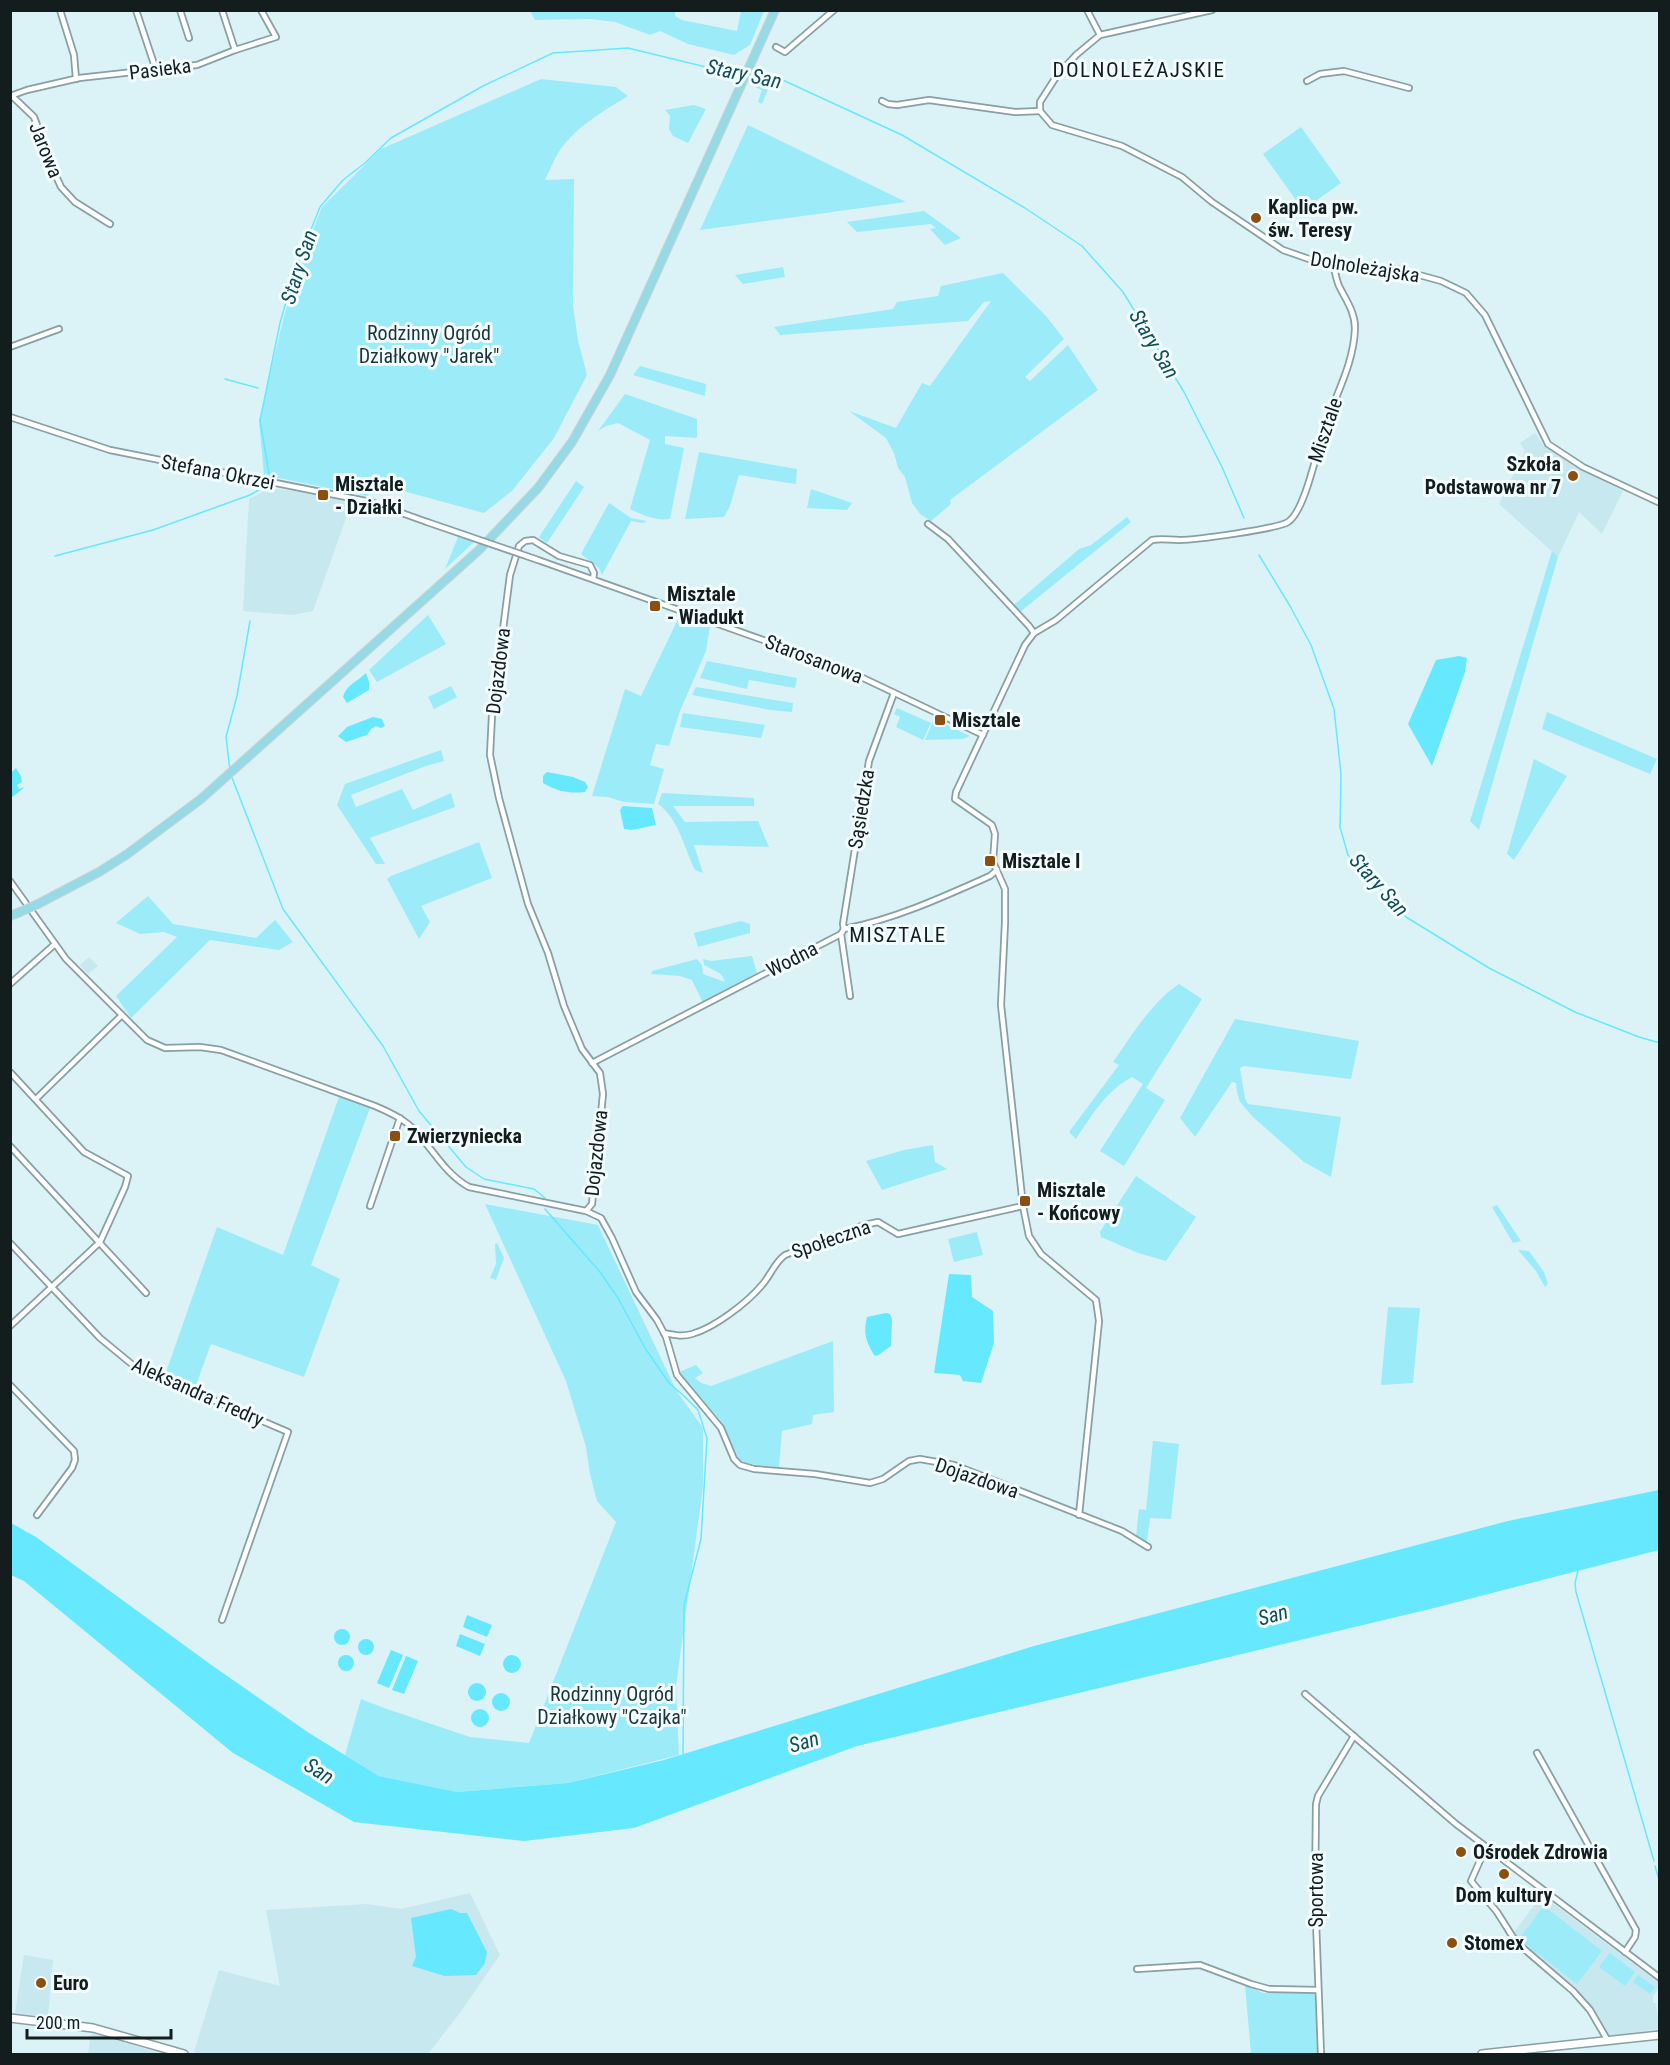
<svg xmlns="http://www.w3.org/2000/svg" width="1670" height="2065" viewBox="0 0 1670 2065" font-family="'Roboto Condensed',sans-serif">
	<style>
		.built { fill: #c6e8ee }
		.green { fill: #9cebf9 }
		.water { fill: #66e8fe }
		.lines { fill: none; stroke-linecap: round; stroke-linejoin: round }
		.stream { stroke: #66e8fe; stroke-width: 1.5 }
		.minor-casing { stroke: #889fa3; stroke-width: 8 }
		.secondary-casing { stroke: #889fa3; stroke-width: 10 }
		.primary-casing { stroke: #d0d2d2; stroke-width: 10 }
		.minor { stroke: #fff; stroke-width: 4.5 }
		.secondary { stroke: #fff; stroke-width: 7 }
		.primary { stroke: #96dae5; stroke-width: 8 }
		.minor-bridge-casing { stroke: #889fa3; stroke-width: 8; stroke-linecap: butt }
		.primary-bridge-casing { stroke: #d0d2d2; stroke-width: 10; stroke-linecap: butt }
		.minor-bridge { stroke: #fff; stroke-width: 4.5 }
		.primary-bridge { stroke: #96dae5; stroke-width: 8 }
		.poi-dot { fill: #8b4f0f; stroke: #f3fdff; stroke-width: 2 }
		.labels { text-anchor: middle; dominant-baseline: central; stroke-width: 6; stroke-linejoin: round; paint-order: stroke }
		.street-label { font-size: 20px; fill: #141d1e; stroke: #f3fdff }
		.poi-label { font-size: 20px; font-weight: bold; fill: #141d1e; stroke: #f3fdff; text-anchor: start }
		.park-label { font-size: 20px; fill: #1d3438; stroke: #f3fdff }
		.neighbourhood-label { font-size: 21px; letter-spacing: 1.5px; fill: #141d1e; stroke: #f3fdff }
		.water-label { font-size: 21px; font-style: italic; fill: #134d56; stroke: #f3fdff }
	</style>
	<rect width="100%" height="100%" fill="#dbf3f7"/>
	<g class="built">
		<path d="M 1535,433 L 1544,446 L 1623,491 L 1602,534 L 1579,512 L 1558,557 L 1499,504 L 1525,451 L 1520,443 Z"/>
		<path d="M 270,488 L 324,495 L 351,504 L 313,611 L 292,615 L 243,611 L 249,499 Z"/>
		<path d="M 89,957 L 98,966 L 88,974 L 80,965 Z"/>
		<path d="M 470,1893 L 500,1955 L 459,2014 L 428,2054 L 200,2054 L 194,2052 L 219,1970 L 280,1986 L 266,1910 L 367,1904 L 401,1909 Z"/>
		<path d="M 1542,1895 L 1659,1983 L 1659,1990 L 1658,1989 L 1653,1997 L 1653,2003 L 1656,2003 L 1659,2029 L 1609,2036 L 1592,2009 L 1577,1992 L 1516,1939 L 1514,1932 Z"/>
		<path d="M 24,1955 L 53,1960 L 48,2017 L 15,2013 Z"/>
		<path d="M 91,2033 L 117,2040 L 161,2054 L 88,2054 Z"/>
	</g>
	<g class="green">
		<path d="M 530,11 L 675,11 L 675,16 L 682,20 L 737,31 L 741,11 L 764,11 L 750,45 L 734,55 L 688,44 L 660,31 L 650,35 L 615,22 L 591,19 L 535,20 Z"/>
		<path d="M 758,77 L 771,82 L 762,104 L 758,102 L 762,90 L 755,87 Z"/>
		<path d="M 541,79 L 616,87 L 628,96 C 605,110 576,127 560,150 C 554,159 550,170 545,180 L 574,179 L 573,305 L 578,340 L 587,375 L 554,438 L 512,491 L 484,513 L 381,485 L 367,496 L 264,475 L 259,420 L 284,316 L 306,247 L 322,207 L 381,149 Z"/>
		<path d="M 694,105 L 706,109 L 688,143 L 673,136 L 669,129 L 670,116 L 665,110 Z"/>
		<path d="M 748,125 L 906,202 L 700,230 Z"/>
		<path d="M 1301,127 L 1341,183 L 1303,210 L 1263,154 Z"/>
		<path d="M 924,211 L 961,238 L 945,245 L 930,229 L 936,228 L 931,224 L 857,232 L 847,222 Z"/>
		<path d="M 783,267 L 785,277 L 743,284 L 735,275 Z"/>
		<path d="M 1003,273 L 1046,316 L 1064,339 L 1025,377 L 1030,381 L 1068,345 L 1098,390 L 950,500 L 951,504 L 931,521 L 920,514 L 912,503 L 905,477 L 898,468 L 894,453 L 886,438 L 849,411 L 896,428 L 922,383 L 930,386 L 991,301 L 984,302 L 968,321 L 780,335 L 774,327 L 893,309 L 897,302 L 938,296 L 941,286 Z"/>
		<path d="M 640,366 L 706,384 L 705,396 L 633,375 Z"/>
		<path d="M 625,394 L 697,419 L 697,438 L 665,436 L 665,444 L 684,448 L 670,519 C 656,521 642,515 630,509 L 650,440 L 618,423 L 606,426 L 598,431 Z"/>
		<path d="M 699,452 L 797,469 L 796,484 L 739,475 L 730,506 L 724,517 L 685,519 Z"/>
		<path d="M 576,481 L 584,487 L 547,543 L 539,537 Z"/>
		<path d="M 811,489 L 852,503 L 847,510 L 807,508 Z"/>
		<path d="M 609,503 L 631,518 L 647,521 L 643,523 L 631,521 L 602,575 L 599,568 L 581,554 Z"/>
		<path d="M 1127,517 L 1131,522 L 1020,612 L 1014,605 L 1079,549 L 1091,545 Z"/>
		<path d="M 458,537 L 474,542 L 445,569 Z"/>
		<path d="M 1552,551 L 1558,557 L 1479,830 L 1470,821 Z"/>
		<path d="M 428,615 L 446,644 L 377,682 L 369,670 Z"/>
		<path d="M 680,615 L 710,626 L 706,651 L 680,711 L 669,746 L 656,744 L 650,765 L 664,769 L 654,804 L 624,802 L 608,797 L 592,796 L 625,689 L 641,696 Z"/>
		<path d="M 707,661 L 797,678 L 795,688 L 749,680 L 747,689 L 700,678 Z"/>
		<path d="M 451,686 L 457,697 L 434,709 L 428,697 Z"/>
		<path d="M 696,687 L 793,703 L 792,712 L 770,710 L 692,695 Z"/>
		<path d="M 897,708 L 931,723 L 923,740 L 896,727 L 900,717 L 894,714 Z"/>
		<path d="M 1547,712 L 1657,759 L 1650,774 L 1542,729 Z"/>
		<path d="M 683,713 L 765,725 L 761,738 L 680,727 Z"/>
		<path d="M 934,719 L 970,736 L 963,739 L 925,740 Z"/>
		<path d="M 441,750 L 444,761 L 426,766 L 351,795 L 356,807 L 402,789 L 413,810 L 451,793 L 455,807 L 370,838 L 385,864 L 376,864 L 337,805 L 345,784 Z"/>
		<path d="M 1534,759 L 1567,776 L 1514,860 L 1507,854 Z"/>
		<path d="M 662,793 L 754,798 L 754,806 L 673,806 L 685,822 L 758,821 L 769,847 L 694,845 L 703,873 L 695,870 C 684,848 679,819 658,804 Z"/>
		<path d="M 479,842 L 492,878 L 421,906 L 430,922 L 419,939 L 387,879 L 391,876 Z"/>
		<path d="M 148,896 L 173,924 L 256,938 L 275,920 L 293,942 L 279,950 L 210,940 L 131,1018 L 116,996 L 177,937 L 164,932 L 140,934 L 116,923 Z"/>
		<path d="M 741,921 L 750,924 L 750,933 L 698,947 L 694,933 Z"/>
		<path d="M 752,956 L 757,973 L 703,1003 L 692,980 L 680,976 L 651,974 L 652,971 L 697,959 L 702,965 L 703,974 L 725,982 L 721,974 L 704,965 L 703,959 L 711,961 Z"/>
		<path d="M 1179,984 L 1202,999 L 1146,1088 L 1165,1100 L 1124,1166 L 1100,1151 L 1143,1084 L 1132,1077 C 1106,1091 1092,1115 1076,1139 L 1069,1132 L 1119,1065 L 1113,1062 C 1132,1035 1151,1003 1179,984 Z"/>
		<path d="M 1235,1019 L 1359,1041 L 1351,1079 L 1244,1066 L 1240,1068 L 1245,1098 L 1248,1104 L 1341,1117 L 1331,1177 L 1304,1162 L 1253,1117 L 1240,1102 L 1237,1092 L 1236,1083 L 1232,1082 L 1195,1137 L 1180,1118 Z"/>
		<path d="M 339,1097 L 370,1108 L 311,1265 L 340,1279 L 304,1377 L 211,1344 L 195,1388 L 165,1375 L 217,1227 L 283,1255 Z"/>
		<path d="M 933,1145 L 935,1162 L 947,1169 L 882,1190 L 866,1161 L 904,1150 Z"/>
		<path d="M 1136,1176 L 1196,1217 L 1166,1261 L 1138,1253 L 1101,1237 L 1100,1232 Z"/>
		<path d="M 485,1204 L 598,1225 L 676,1390 L 703,1428 L 703,1487 L 676,1686 L 679,1755 L 568,1783 L 457,1792 L 379,1776 L 345,1755 L 361,1699 L 387,1709 L 470,1737 L 529,1743 L 616,1522 L 597,1501 L 590,1474 L 586,1447 L 566,1381 Z"/>
		<path d="M 1497,1205 L 1521,1241 L 1513,1243 L 1492,1207 Z"/>
		<path d="M 977,1232 L 983,1255 L 954,1262 L 948,1239 Z"/>
		<path d="M 497,1243 L 504,1258 L 496,1280 L 490,1278 L 496,1264 L 495,1244 Z"/>
		<path d="M 1518,1250 L 1529,1251 L 1544,1272 L 1548,1284 L 1545,1287 L 1536,1271 Z"/>
		<path d="M 1388,1307 L 1420,1308 L 1413,1383 L 1381,1385 Z"/>
		<path d="M 833,1341 L 834,1412 L 813,1415 L 812,1424 L 782,1431 L 779,1467 L 758,1465 L 746,1463 L 739,1459 L 720,1420 L 679,1372 L 696,1365 L 703,1373 L 695,1378 L 701,1383 L 711,1386 Z"/>
		<path d="M 1153,1441 L 1179,1444 L 1171,1519 L 1150,1518 L 1147,1542 L 1136,1536 L 1139,1509 L 1146,1510 Z"/>
		<path d="M 1544,1906 L 1602,1951 L 1577,1984 L 1519,1939 Z"/>
		<path d="M 1610,1953 L 1635,1972 L 1625,1986 L 1599,1967 Z"/>
		<path d="M 1638,1975 L 1655,1987 L 1650,1994 L 1633,1982 Z"/>
		<path d="M 1245,1985 L 1263,1993 L 1312,1992 L 1315,1995 L 1319,2054 L 1251,2054 Z"/>
	</g>
	<g class="water">
		<path d="M 1459,656 L 1467,658 L 1465,672 L 1432,766 L 1408,724 L 1436,660 Z"/>
		<path d="M 366,673 L 369,682 L 369,690 L 347,703 L 343,697 C 346,685 358,681 366,673 Z"/>
		<path d="M 373,717 L 382,719 L 385,726 L 381,728 L 376,726 L 371,729 L 367,735 L 346,742 L 338,736 L 347,727 Z"/>
		<path d="M 16,768 L 21,776 L 22,782 L 17,785 L 19,789 L 25,787 L 11,798 L 11,773 Z"/>
		<path d="M 547,772 L 573,777 L 585,782 L 588,787 L 585,792 C 570,794 556,791 543,783 L 543,776 Z"/>
		<path d="M 623,806 L 652,808 L 656,825 L 632,830 L 624,829 L 620,810 Z"/>
		<path d="M 949,1274 L 971,1275 L 972,1297 L 993,1311 L 994,1343 L 981,1383 L 963,1381 L 960,1375 L 934,1373 Z"/>
		<path d="M 886,1313 L 890,1314 L 892,1319 L 891,1346 L 877,1356 L 874,1355 C 866,1342 863,1333 867,1317 Z"/>
		<path d="M 1659,1490 L 1659,1550 L 1434,1608 L 857,1746 L 634,1828 L 524,1841 L 354,1822 L 233,1753 L 24,1581 L 11,1575 L 11,1523 L 36,1537 L 210,1664 L 309,1733 L 379,1776 L 457,1792 L 568,1783 L 664,1760 L 1034,1646 L 1508,1521 Z"/>
		<path d="M 467,1615 L 492,1625 L 487,1637 L 463,1627 Z"/>
		<circle cx="342" cy="1637" r="8"/>
		<path d="M 460,1634 L 485,1644 L 480,1656 L 456,1646 Z"/>
		<circle cx="366" cy="1647" r="8"/>
		<path d="M 391,1650 L 403,1655 L 389,1688 L 377,1683 Z"/>
		<circle cx="346" cy="1663" r="8"/>
		<circle cx="512" cy="1664" r="9"/>
		<path d="M 406,1656 L 418,1661 L 404,1694 L 392,1690 Z"/>
		<circle cx="477" cy="1692" r="9"/>
		<circle cx="501" cy="1702" r="9"/>
		<circle cx="480" cy="1718" r="9"/>
		<path d="M 451,1909 L 460,1913 L 467,1913 L 487,1952 L 485,1963 L 476,1975 L 445,1976 L 412,1966 L 416,1957 L 411,1918 Z"/>
	</g>
	<g class="lines">
		<g class="stream">
			<path d="M 750,73 L 774,76 L 902,135 L 1025,208 L 1082,246 L 1123,292 L 1184,392 L 1222,467 L 1244,518"/>
			<path d="M 225,379 L 258,388"/>
			<path d="M 270,479 L 260,421 L 280,323 L 295,270 L 320,207 L 343,180 L 365,163 L 391,138 L 483,86 L 553,53 L 628,48 L 706,67 L 742,72"/>
			<path d="M 1259,555 L 1290,606 L 1311,645 L 1334,709 L 1341,774 L 1340,827 L 1348,855 L 1406,917 L 1489,968 L 1575,1012 L 1639,1037 L 1660,1043"/>
			<path d="M 55,556 L 153,530 L 250,495 L 269,484"/>
			<path d="M 230,770 L 226,737 L 237,696 L 250,621"/>
			<path d="M 231,775 L 283,909 L 383,1046 L 419,1111 L 466,1167 L 484,1179 L 534,1189 L 545,1198"/>
			<path d="M 545,1209 L 600,1272 L 618,1298 L 645,1348 L 669,1383 L 684,1396 L 698,1410 L 707,1438 L 701,1539 L 684,1605 L 683,1754"/>
			<path d="M 1578,1571 L 1575,1583 L 1576,1592 L 1654,1861"/>
			<path d="M 1655,1866 L 1660,1883"/>
		</g>
		<defs>
			<g id="minor">
				<path d="M 60,10 L 74,55 L 76,79"/>
				<path d="M 136,10 L 156,70"/>
				<path d="M 180,10 L 189,38"/>
				<path d="M 222,10 L 235,50"/>
				<path d="M 1087,10 L 1100,35"/>
				<path d="M 1212,10 L 1100,35 L 1076,55 L 1056,77 L 1040,102 L 1040,111 L 1052,125 L 1122,146 L 1182,177 L 1212,202 L 1283,250 L 1309,259 L 1333,264 L 1401,270 L 1441,281 L 1466,293 L 1485,315 L 1548,444 L 1583,467 L 1660,503"/>
				<path d="M 776,47 L 785,52 L 834,10"/>
				<path d="M 1307,81 L 1320,74 L 1344,71 L 1409,88"/>
				<path d="M 10,96 L 27,90 L 79,78 L 197,65 L 235,50 L 276,37 L 261,10"/>
				<path d="M 12,96 L 34,117 L 56,176 L 61,187 L 75,202 L 110,224"/>
				<path d="M 882,101 L 888,104 L 897,105 L 929,100 L 1015,112 L 1040,111"/>
				<path d="M 10,347 L 59,329"/>
				<path d="M 10,417 L 110,450 L 371,502 L 427,522"/>
				<path d="M 928,524 L 948,539 L 1029,626 L 1034,633"/>
				<path d="M 538,560 L 842,668 L 983,735"/>
				<path d="M 593,579 L 594,573 L 590,565 L 559,556 L 533,540 L 525,541 L 519,546 L 510,575 L 492,715 L 490,755 L 499,798 L 528,904 L 548,953 L 564,1006 L 582,1049 L 600,1073 L 603,1094 L 592,1204 L 586,1211 L 601,1218 L 612,1238 L 636,1292 L 657,1320 L 666,1337 L 677,1375 L 721,1428 L 734,1459 L 740,1465 L 754,1469 L 815,1474 L 870,1483 L 883,1479 L 909,1461 L 920,1459 L 954,1465 L 1122,1531 L 1148,1547"/>
				<path d="M 10,881 L 66,959 L 147,1040 L 165,1048 L 200,1047 L 221,1050 L 375,1106 C 387,1111 398,1116 408,1124 C 431,1144 442,1172 469,1187 L 586,1211"/>
				<path d="M 844,929 L 843,924 L 869,761 L 894,693"/>
				<path d="M 841,934 L 850,996"/>
				<path d="M 10,984 L 55,944"/>
				<path d="M 592,1063 L 841,934 L 844,929 C 895,919 943,897 990,876 L 997,870"/>
				<path d="M 10,1072 L 84,1152 L 128,1176 L 125,1187 L 100,1242 L 10,1326"/>
				<path d="M 36,1099 L 121,1016"/>
				<path d="M 10,1146 L 146,1293"/>
				<path d="M 370,1206 L 400,1118"/>
				<path d="M 10,1243 L 100,1338 L 134,1366 L 288,1432 L 222,1620"/>
				<path d="M 664,1333 C 674,1335 682,1337 692,1334 C 714,1328 747,1303 762,1285 C 771,1275 774,1263 785,1255 L 864,1225 L 878,1222 L 898,1234 L 1023,1206"/>
				<path d="M 10,1385 L 74,1451 L 75,1460 L 72,1468 L 37,1515"/>
				<path d="M 1079,1515 L 1099,1321 L 1096,1300 L 1041,1254 L 1029,1236 L 1023,1206 L 1001,1005 L 1005,923 L 1005,889 L 993,862 L 995,834 L 992,825 L 955,799 L 956,792 L 1025,645 L 1034,633 L 1056,620 L 1152,540 C 1162,538 1169,540 1179,540 C 1195,540 1277,529 1288,522 C 1305,511 1317,450 1324,429 C 1335,396 1354,364 1355,328 C 1355,312 1346,300 1339,286 C 1336,279 1335,271 1333,264"/>
				<path d="M 1305,1694 L 1456,1824 L 1660,1978"/>
				<path d="M 1537,1753 L 1636,1930 L 1635,1937 L 1625,1952"/>
				<path d="M 1486,1847 L 1471,1881 L 1497,1912 L 1516,1942 L 1573,1991 L 1590,2010 L 1608,2041"/>
				<path d="M 1137,1969 L 1200,1965 L 1251,1984 L 1269,1989 L 1318,1990"/>
				<path d="M 1321,2054 L 1315,1895 L 1316,1804 L 1318,1796 L 1354,1736"/>
			</g>
			<g id="secondary">
				<path d="M 10,2018 L 93,2028 L 184,2054"/>
				<path d="M 1482,2054 L 1660,2035"/>
			</g>
			<g id="primary">
				<path d="M 38,904 L 99,872 L 126,855 L 201,799 L 479,550 L 538,488 L 572,442 L 610,375 L 775,10"/>
				<path d="M 10,916 L 20,912"/>
			</g>
		</defs>
		<use href="#minor" class="minor-casing"/>
		<use href="#secondary" class="secondary-casing"/>
		<use href="#primary" class="primary-casing"/>
		<use href="#minor" class="minor"/>
		<use href="#secondary" class="secondary"/>
		<use href="#primary" class="primary"/>
		<defs>
			<path id="minor-bridge" d="M 427,522 L 538,560"/>
			<path id="primary-bridge" d="M 20,912 L 38,904"/>
		</defs>
		<use href="#minor-bridge" class="minor-bridge-casing"/>
		<use href="#primary-bridge" class="primary-bridge-casing"/>
		<use href="#minor-bridge" class="minor-bridge"/>
		<use href="#primary-bridge" class="primary-bridge"/>
	</g>
	<g class="poi-dot">
		<circle cx="1256" cy="218" r="6"/>
		<circle cx="1573" cy="476" r="6"/>
		<rect x="317" y="489" width="12" height="12" rx="3"/>
		<rect x="649" y="600" width="12" height="12" rx="3"/>
		<rect x="934" y="714" width="12" height="12" rx="3"/>
		<rect x="984" y="855" width="12" height="12" rx="3"/>
		<rect x="389" y="1130" width="12" height="12" rx="3"/>
		<rect x="1019" y="1195" width="12" height="12" rx="3"/>
		<circle cx="1461" cy="1852" r="6"/>
		<circle cx="1504" cy="1874" r="6"/>
		<circle cx="1452" cy="1943" r="6"/>
		<circle cx="41" cy="1983" r="6"/>
	</g>
	<g class="labels">
		<g class="street-label">
			<text transform="translate(160 69) rotate(-7)">Pasieka</text>
			<text transform="translate(46 150) rotate(68)">Jarowa</text>
			<text transform="translate(1365 267) rotate(9)">Dolnoleżajska</text>
			<text transform="translate(1325 430) rotate(-71)">Misztale</text>
			<text transform="translate(218 472) rotate(11)">Stefana Okrzei</text>
			<text transform="translate(814 659) rotate(21)">Starosanowa</text>
			<text transform="translate(498 671) rotate(-83)">Dojazdowa</text>
			<text transform="translate(861 809) rotate(-81)">Sąsiedzka</text>
			<text transform="translate(792 959) rotate(-27)">Wodna</text>
			<text transform="translate(596 1153) rotate(-84)">Dojazdowa</text>
			<text transform="translate(831 1239) rotate(-19)">Społeczna</text>
			<text transform="translate(198 1392) rotate(24)">Aleksandra Fredry</text>
			<text transform="translate(977 1478) rotate(19)">Dojazdowa</text>
			<text transform="translate(1316 1890) rotate(-90)">Sportowa</text>
		</g>
		<g class="poi-label">
			<text x="1268" y="207">Kaplica pw.<tspan x="1268" dy="23">św. Teresy</tspan></text>
			<text x="1561" y="464" text-anchor="end">Szkoła<tspan x="1561" dy="23">Podstawowa nr 7</tspan></text>
			<text x="335" y="484">Misztale<tspan x="335" dy="23">- Działki</tspan></text>
			<text x="667" y="594">Misztale<tspan x="667" dy="23">- Wiadukt</tspan></text>
			<text x="952" y="720">Misztale</text>
			<text x="1002" y="861">Misztale I</text>
			<text x="407" y="1136">Zwierzyniecka</text>
			<text x="1037" y="1190">Misztale<tspan x="1037" dy="23">- Końcowy</tspan></text>
			<text x="1473" y="1852">Ośrodek Zdrowia</text>
			<text x="1504" y="1895" text-anchor="middle">Dom kultury</text>
			<text x="1464" y="1943">Stomex</text>
			<text x="53" y="1983">Euro</text>
		</g>
		<g class="park-label">
			<text x="429" y="333">Rodzinny Ogród<tspan x="429" dy="23">Działkowy "Jarek"</tspan></text>
			<text x="612" y="1694">Rodzinny Ogród<tspan x="612" dy="23">Działkowy "Czajka"</tspan></text>
		</g>
		<g class="neighbourhood-label">
			<text x="1139" y="70">DOLNOLEŻAJSKIE</text>
			<text x="898" y="935">MISZTALE</text>
		</g>
		<g class="water-label">
			<text transform="translate(744 74) rotate(12)">Stary San</text>
			<text transform="translate(299 267) rotate(-72)">Stary San</text>
			<text transform="translate(1154 344) rotate(59)">Stary San</text>
			<text transform="translate(1379 885) rotate(48)">Stary San</text>
			<text transform="translate(1273 1615) rotate(-15)">San</text>
			<text transform="translate(804 1742) rotate(-17)">San</text>
			<text transform="translate(319 1771) rotate(32)">San</text>
		</g>
	</g>
	<rect width="1670" height="2065" fill="none" stroke="#141d1e" stroke-width="24"/>
	<path d="M27 2029v9h144v-9" fill="none" stroke="#141d1e" stroke-width="3"/>
	<text x="36" y="2029" font-size="18" fill="#141d1e" stroke="#f3fdff" stroke-width="4.5" paint-order="stroke">200 m</text>
</svg>
